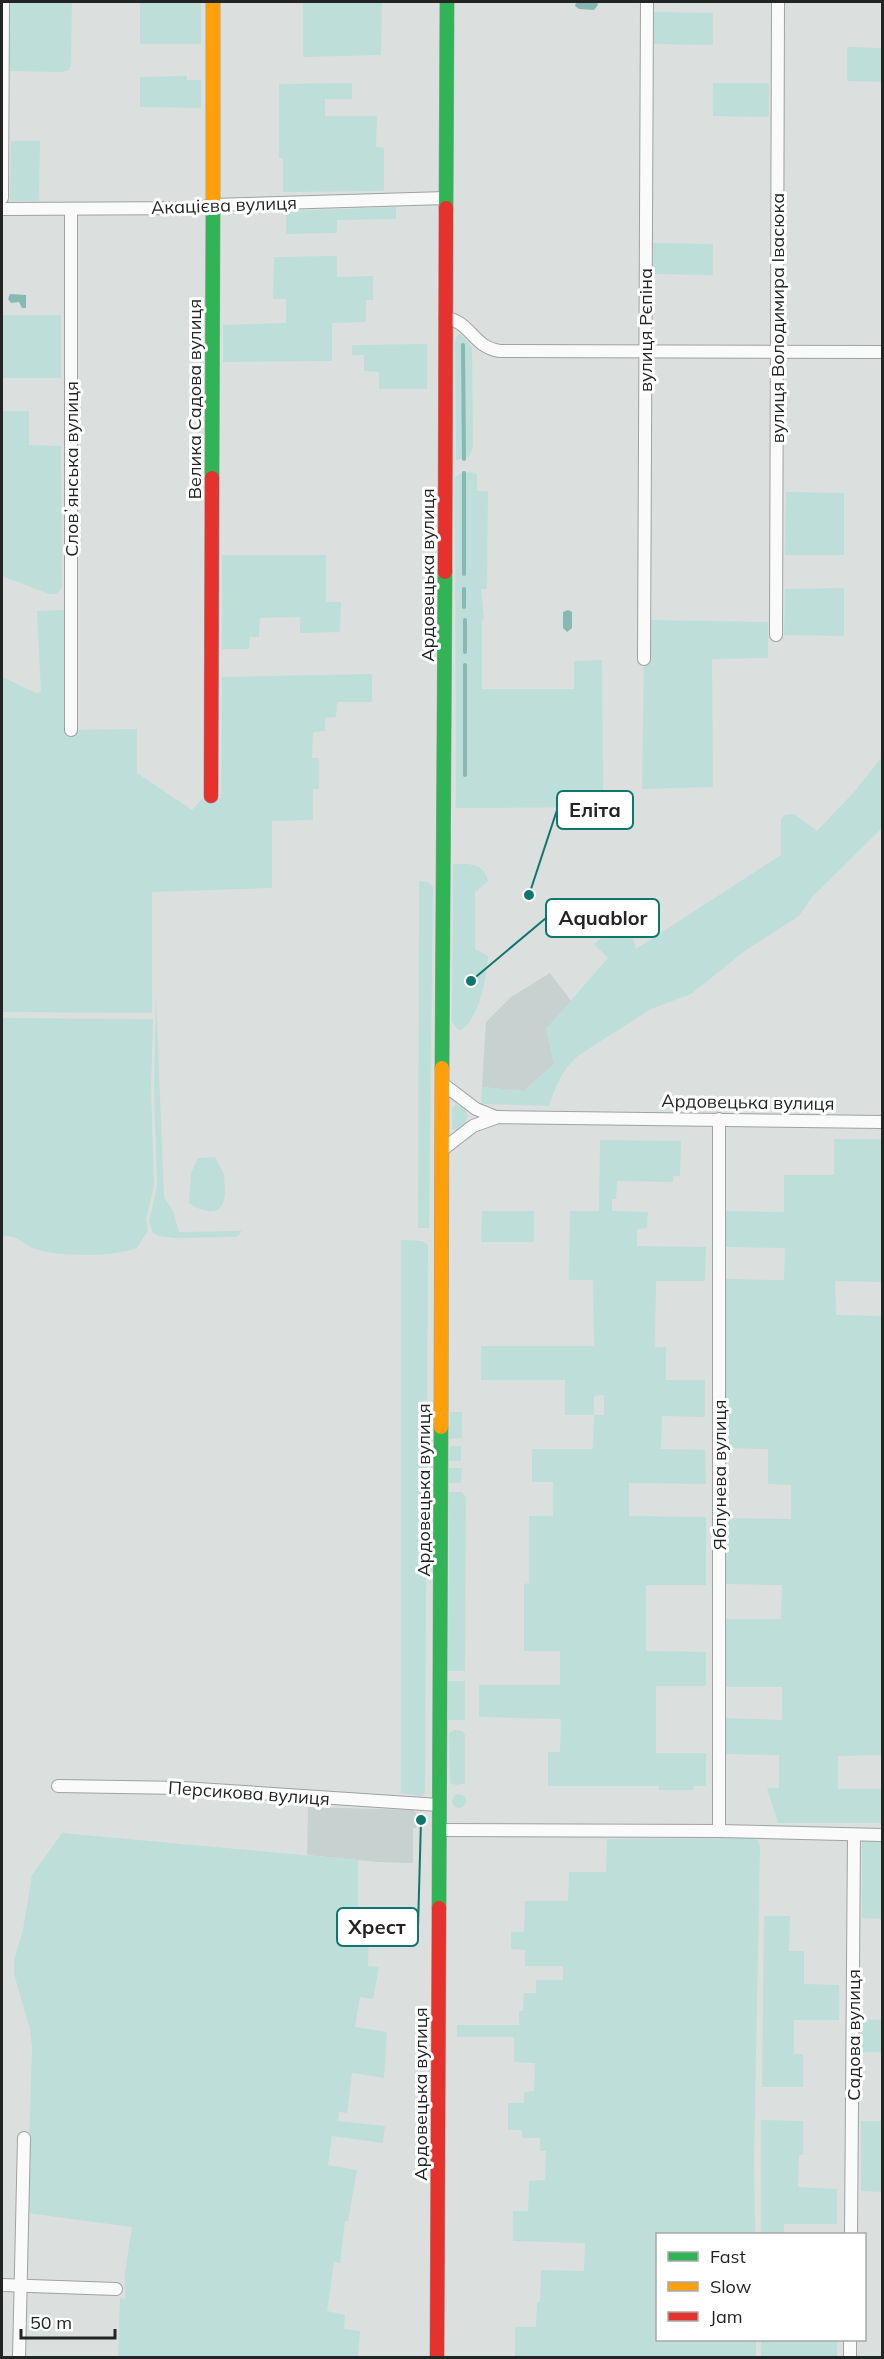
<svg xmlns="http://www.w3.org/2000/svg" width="884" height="2359" viewBox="0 0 884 2359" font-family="Mulish,sans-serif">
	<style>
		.built { fill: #c7d1cf }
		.green { fill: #bdded9; fill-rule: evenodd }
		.water { fill: #87b9b2 }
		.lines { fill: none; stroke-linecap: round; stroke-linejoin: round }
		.stream { stroke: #87b9b2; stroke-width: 4 }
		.street-casing { stroke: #9ea2a1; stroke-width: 14 }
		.fast-casing { stroke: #9ea2a1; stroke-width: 15 }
		.slow-casing { stroke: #9ea2a1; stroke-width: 15 }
		.jam-casing { stroke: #9ea2a1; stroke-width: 15 }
		.street { stroke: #fafafa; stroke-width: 12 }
		.fast { stroke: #30b455; stroke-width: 14 }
		.slow { stroke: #ff9f0a; stroke-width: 14 }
		.jam { stroke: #e5322d; stroke-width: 14 }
		.labels { text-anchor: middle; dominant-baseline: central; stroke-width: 6; stroke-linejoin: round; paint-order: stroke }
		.street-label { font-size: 18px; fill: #232525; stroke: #fff }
		.leader { fill: none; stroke: #0f766e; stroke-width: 2 }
		.callout-dot { fill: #0f766e; stroke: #fff; stroke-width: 2 }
		.callout { fill: #fff; stroke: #0f766e; stroke-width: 2 }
		.callout-label { font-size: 20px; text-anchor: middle; font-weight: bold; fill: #232525 }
	</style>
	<rect width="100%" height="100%" fill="#dbe0df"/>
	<g class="built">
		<path d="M 550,973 L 571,1001 L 546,1029 L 554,1064 L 524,1091 L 482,1087 L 486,1022 L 511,997 Z"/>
		<path d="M 308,1807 L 413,1810 L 416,1813 L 416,1828 L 413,1828 L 413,1863 L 378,1862 L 307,1855 Z"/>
	</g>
	<g class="green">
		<path d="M 2,2 L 72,2 L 71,63 L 69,70 L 62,72 L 2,71 Z"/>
		<rect x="140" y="2" width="61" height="42"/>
		<path d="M 303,2 L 382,2 L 381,55 L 303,57 Z"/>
		<path d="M 654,12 L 713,13 L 713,45 L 654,44 Z"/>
		<path d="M 847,47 L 882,48 L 882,82 L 847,81 Z"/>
		<path d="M 187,76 L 187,80 L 201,80 L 201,108 L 140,107 L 140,77 Z"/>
		<path d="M 352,83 L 352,99 L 325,99 L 325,116 L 377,116 L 376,147 L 384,148 L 384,191 L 283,192 L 283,158 L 279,158 L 279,84 Z"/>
		<path d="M 713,83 L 769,83 L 769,117 L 713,116 Z"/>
		<path d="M 11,141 L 40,141 L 39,201 L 10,201 Z"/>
		<path d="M 396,207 L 396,219 L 337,220 L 337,233 L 286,234 L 286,211 Z"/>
		<path d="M 653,243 L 713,244 L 713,275 L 653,274 Z"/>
		<path d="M 337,256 L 337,277 L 373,276 L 373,300 L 366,300 L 366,322 L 332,323 L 332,361 L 223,362 L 223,325 L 286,323 L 286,299 L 273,299 L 274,257 Z"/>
		<rect x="2" y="315" width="59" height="63"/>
		<path d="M 460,334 L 472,347 L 473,447 L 469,457 L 456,460 L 455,342 L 457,335 Z"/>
		<path d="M 427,344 L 427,389 L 379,389 L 379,372 L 364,371 L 364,355 L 352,355 L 352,345 Z"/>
		<path d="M 2,411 L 29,411 L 29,445 L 61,446 L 62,586 L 57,594 L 49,594 L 2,576 Z"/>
		<path d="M 472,472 L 477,474 L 477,491 L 488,491 L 487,589 L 481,589 L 484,618 L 482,621 L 482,689 L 574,689 L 574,661 L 602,660 L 603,790 L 605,807 L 456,808 L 455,478 L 459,474 Z"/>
		<path d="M 786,492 L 844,493 L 844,555 L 785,555 Z"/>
		<path d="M 222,555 L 326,555 L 326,602 L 341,602 L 340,632 L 300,633 L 300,617 L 260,618 L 259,637 L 250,637 L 249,649 L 222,649 Z"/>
		<path d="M 844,588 L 844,636 L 784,635 L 785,589 Z"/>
		<path d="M 64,610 L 65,690 L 72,730 L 137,729 L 137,773 L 192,810 L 202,799 L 221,798 L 222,677 L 372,674 L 372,702 L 337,702 L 336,717 L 325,718 L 325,731 L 313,732 L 312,758 L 319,758 L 319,789 L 313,789 L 313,820 L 272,821 L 272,888 L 152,892 L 152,1013 L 2,1012 L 2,677 L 36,693 L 41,692 L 37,611 Z"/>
		<path d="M 648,620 L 768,622 L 768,658 L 712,659 L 713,787 L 642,789 L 644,659 Z"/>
		<path d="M 882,757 L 882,828 L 812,897 L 799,916 L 746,950 L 691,994 L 651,1009 L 579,1055 C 562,1069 556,1086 549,1106 L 481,1104 L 482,1087 L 524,1091 L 554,1064 L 546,1029 L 608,958 L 594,944 L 608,933 L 610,920 L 605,902 L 620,899 L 636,949 L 781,855 L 781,819 L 784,815 L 794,814 L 817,831 L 854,792 Z"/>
		<path d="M 453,864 C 469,864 484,862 488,881 L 475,892 L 475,949 L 488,956 C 487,976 479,1021 460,1030 L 457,1029 L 452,1021 Z"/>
		<path d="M 419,881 L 428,882 L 433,887 L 429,1228 L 418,1228 Z"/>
		<path d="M 156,995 L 164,1197 L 173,1211 L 179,1232 L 242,1231 L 236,1237 L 175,1238 L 159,1236 L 153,1233 L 149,1222 L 157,1186 L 154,1093 Z"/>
		<path d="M 2,1018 L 153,1019 L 151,1089 L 154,1186 L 146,1219 L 148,1230 L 137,1248 C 114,1257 59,1257 35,1249 C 22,1244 17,1234 2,1236 Z"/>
		<path d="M 455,1105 L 462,1106 C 472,1115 466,1125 457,1132 L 452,1129 L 452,1108 Z"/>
		<path d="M 834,1139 L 882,1139 L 882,1282 L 835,1281 L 836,1315 L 882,1316 L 881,1552 L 882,1553 L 882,1755 L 838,1756 L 838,1789 L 882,1789 L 882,1823 L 778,1823 L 767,1788 L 779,1788 L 779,1755 L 726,1754 L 726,1718 L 782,1720 L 782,1687 L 725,1687 L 725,1619 L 781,1619 L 782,1585 L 725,1584 L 725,1518 L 791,1519 L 791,1485 L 768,1484 L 768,1449 L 725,1448 L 725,1279 L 784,1280 L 785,1248 L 725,1247 L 725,1211 L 784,1212 L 784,1175 L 834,1175 Z"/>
		<path d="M 600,1140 L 681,1141 L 680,1176 L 673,1176 L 673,1182 L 617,1181 L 616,1199 L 612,1199 L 612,1211 L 648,1212 L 647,1228 L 637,1229 L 637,1246 L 706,1247 L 705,1281 L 656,1281 L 655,1347 L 666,1347 L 666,1380 L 705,1380 L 705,1417 L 662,1416 L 661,1449 L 705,1450 L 706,1484 L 629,1483 L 629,1516 L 706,1517 L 706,1585 L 646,1585 L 646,1651 L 706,1652 L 706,1686 L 656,1686 L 656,1753 L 706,1753 L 706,1786 L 694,1786 L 693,1790 L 659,1790 L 659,1786 L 548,1786 L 548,1752 L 560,1752 L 561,1719 L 479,1717 L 479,1685 L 560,1685 L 560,1651 L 524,1651 L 524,1584 L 529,1583 L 529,1516 L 553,1516 L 553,1482 L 532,1482 L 532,1449 L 593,1449 L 594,1415 L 565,1415 L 565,1380 L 481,1380 L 481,1346 L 594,1346 L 593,1280 L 569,1280 L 570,1211 L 599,1211 ZM 604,1395 L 604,1415 L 594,1415 L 594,1396 Z"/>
		<path d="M 216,1157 C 217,1165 222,1168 224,1175 C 225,1179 224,1185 225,1190 C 225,1217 207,1215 189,1203 L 191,1173 L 198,1158 Z"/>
		<path d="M 482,1211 L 534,1211 L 534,1242 L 481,1242 Z"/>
		<path d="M 401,1240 L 422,1241 L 428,1245 L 425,1789 L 424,1795 L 421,1796 L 401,1793 Z"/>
		<path d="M 450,1412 L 462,1412 L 462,1438 L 449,1439 Z"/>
		<path d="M 450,1446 L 461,1446 L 461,1461 L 449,1461 Z"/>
		<path d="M 449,1468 L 462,1468 L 461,1483 L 449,1483 Z"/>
		<path d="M 449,1492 L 462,1492 L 466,1498 L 465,1671 L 448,1671 Z"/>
		<rect x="448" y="1681" width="17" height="39"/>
		<path d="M 455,1730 L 462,1731 L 465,1735 L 465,1783 L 456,1785 L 450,1783 L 449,1733 Z"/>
		<circle cx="459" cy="1801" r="7"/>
		<path d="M 62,1833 L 358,1860 L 358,1930 L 369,1932 L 368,1966 L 379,1967 L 373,1999 L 360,1997 L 355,2027 L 387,2032 L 384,2078 L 352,2073 L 347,2113 L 339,2112 L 338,2121 L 385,2126 L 383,2143 L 332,2136 L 328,2165 L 357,2170 L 348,2221 L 345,2221 L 340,2263 L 334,2262 L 327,2311 L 345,2315 L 344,2329 L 360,2331 L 358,2357 L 118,2357 L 120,2298 L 125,2299 L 125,2272 L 132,2227 L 27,2213 L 32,2047 L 30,2029 L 14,1974 L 14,1960 L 23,1930 L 32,1875 Z"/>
		<path d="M 755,1838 L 759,1842 L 760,1847 L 754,2158 L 755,2234 L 658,2234 L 658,2340 L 756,2340 L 756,2357 L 515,2357 L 515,2327 L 536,2327 L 537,2302 L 540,2302 L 541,2270 L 584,2271 L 585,2243 L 513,2241 L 513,2211 L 528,2211 L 529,2181 L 545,2180 L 546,2151 L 540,2151 L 540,2138 L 522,2138 L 522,2130 L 508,2130 L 508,2103 L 524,2103 L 524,2092 L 534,2091 L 535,2063 L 514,2062 L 514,2037 L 457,2037 L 457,2025 L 519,2025 L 519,2011 L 523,2011 L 524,1993 L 536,1993 L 536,1980 L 563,1980 L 563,1966 L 525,1966 L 525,1950 L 511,1949 L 511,1932 L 524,1932 L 525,1901 L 568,1901 L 569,1872 L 606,1872 L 607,1839 Z"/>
		<path d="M 862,1840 L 882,1840 L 882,1919 L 862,1918 Z"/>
		<path d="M 764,1916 L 790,1916 L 789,1951 L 804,1951 L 804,1984 L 839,1985 L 839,2020 L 794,2020 L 794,2054 L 803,2054 L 803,2087 L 762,2087 Z"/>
		<path d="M 861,2019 L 882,2020 L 882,2052 L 861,2052 Z"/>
		<path d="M 761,2120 L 803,2121 L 803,2155 L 799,2155 L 798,2187 L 837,2189 L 837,2224 L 784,2224 L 784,2234 L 761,2234 Z"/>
		<path d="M 861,2121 L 882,2121 L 882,2192 L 861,2191 Z"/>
		<rect x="761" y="2340" width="76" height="17"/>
	</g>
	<g class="water">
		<path d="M 576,2 L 597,2 L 598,5 L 594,10 L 579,9 L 575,6 Z"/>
		<path d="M 10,294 L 26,295 L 26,308 L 22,308 L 19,302 L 11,303 L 8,299 Z"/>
		<path d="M 568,610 L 572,612 L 572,628 L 567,632 L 563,628 L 563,612 Z"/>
	</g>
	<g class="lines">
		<g class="stream">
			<path d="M 463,345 L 464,459"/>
			<path d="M 464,473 L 464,574"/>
			<path d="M 464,589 L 464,607"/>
			<path d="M 465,620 L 465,652"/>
			<path d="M 465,665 L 465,775"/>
		</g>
		<defs>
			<g id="street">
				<path d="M 2,198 L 3,2"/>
				<path d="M 2,209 L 199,208 L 212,205 L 446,198"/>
				<path d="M 445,318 C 471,321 472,347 500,351 L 882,352"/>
				<path d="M 776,635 L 778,2"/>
				<path d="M 644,659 L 647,2"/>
				<path d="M 71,730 L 71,209"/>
				<path d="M 443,1084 L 476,1109 L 496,1117"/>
				<path d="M 442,1150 L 473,1126 L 498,1117 L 882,1122"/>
				<path d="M 58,1786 L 183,1788 L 439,1805"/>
				<path d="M 439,1830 L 719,1831 L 882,1835"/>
				<path d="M 719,1831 L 719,1119"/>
				<path d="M 851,2234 L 854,1835"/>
				<path d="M 2,2285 L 116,2289"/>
				<path d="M 19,2358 L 24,2138"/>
				<path d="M 850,2358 L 850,2340"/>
			</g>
			<g id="fast">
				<path d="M 446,208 L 447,2"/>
				<path d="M 212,478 L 213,200"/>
				<path d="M 442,1068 L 445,572"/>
				<path d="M 439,1908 L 441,1427"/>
			</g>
			<g id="slow">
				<path d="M 213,200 L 213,2"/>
				<path d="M 441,1427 L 442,1068"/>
			</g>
			<g id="jam">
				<path d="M 445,572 L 446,208"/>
				<path d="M 211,796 L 212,478"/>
				<path d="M 437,2358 L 439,1908"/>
			</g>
		</defs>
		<use href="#street" class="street-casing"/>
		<use href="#fast" class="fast-casing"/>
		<use href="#slow" class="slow-casing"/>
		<use href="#jam" class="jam-casing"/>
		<use href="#street" class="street"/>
		<use href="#fast" class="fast"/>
		<use href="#slow" class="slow"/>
		<use href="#jam" class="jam"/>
	</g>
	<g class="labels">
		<g class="street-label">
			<text transform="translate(224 205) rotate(-2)">Акацієва вулиця</text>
			<text transform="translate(777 318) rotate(-90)">вулиця Володимира Івасюка</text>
			<text transform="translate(645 330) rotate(-90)">вулиця Рєпіна</text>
			<text transform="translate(194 399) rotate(-90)">Велика Садова вулиця</text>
			<text transform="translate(71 469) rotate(-90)">Словʼянська вулиця</text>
			<text transform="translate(427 575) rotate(-90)">Ардовецька вулиця</text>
			<text transform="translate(748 1102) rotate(1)">Ардовецька вулиця</text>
			<text transform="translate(719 1475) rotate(-90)">Яблунева вулиця</text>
			<text transform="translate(423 1490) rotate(-90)">Ардовецька вулиця</text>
			<text transform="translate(249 1793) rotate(4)">Персикова вулиця</text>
			<text transform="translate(853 2035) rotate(-90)">Садова вулиця</text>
			<text transform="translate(420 2094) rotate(-90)">Ардовецька вулиця</text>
		</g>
	</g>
	<path class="leader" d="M529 895L557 810M471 981L546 918M421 1820L418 1927"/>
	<g class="callout-dot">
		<circle cx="529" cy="895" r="6"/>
		<circle cx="471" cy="981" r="6"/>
		<circle cx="421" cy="1820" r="6"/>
	</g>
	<g class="callout">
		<rect x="557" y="791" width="76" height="38" rx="6"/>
		<rect x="546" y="899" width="113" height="38" rx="6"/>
		<rect x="337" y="1908" width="81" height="38" rx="6"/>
	</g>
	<g class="callout-label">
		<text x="595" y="817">Еліта</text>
		<text x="603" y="925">Aquablor</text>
		<text x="377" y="1934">Хрест</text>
	</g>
	<rect width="884" height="2359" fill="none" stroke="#232525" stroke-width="6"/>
	<rect x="656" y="2233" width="210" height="108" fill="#ffffff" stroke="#a7a8a8" stroke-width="1.5"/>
	<rect x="668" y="2252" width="30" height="9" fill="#30b455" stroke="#a7a8a8" stroke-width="1.5"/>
	<text x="710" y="2263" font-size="18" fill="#232525">Fast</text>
	<rect x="668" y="2282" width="30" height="9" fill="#ff9f0a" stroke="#a7a8a8" stroke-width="1.5"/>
	<text x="710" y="2293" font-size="18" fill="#232525">Slow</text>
	<rect x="668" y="2312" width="30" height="9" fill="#e5322d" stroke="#a7a8a8" stroke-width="1.5"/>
	<text x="710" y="2323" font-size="18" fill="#232525">Jam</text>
	<path d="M21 2329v9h94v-9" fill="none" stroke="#232525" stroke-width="3"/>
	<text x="30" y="2329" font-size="18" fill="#232525" stroke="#ffffff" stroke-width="4.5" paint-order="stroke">50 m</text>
</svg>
